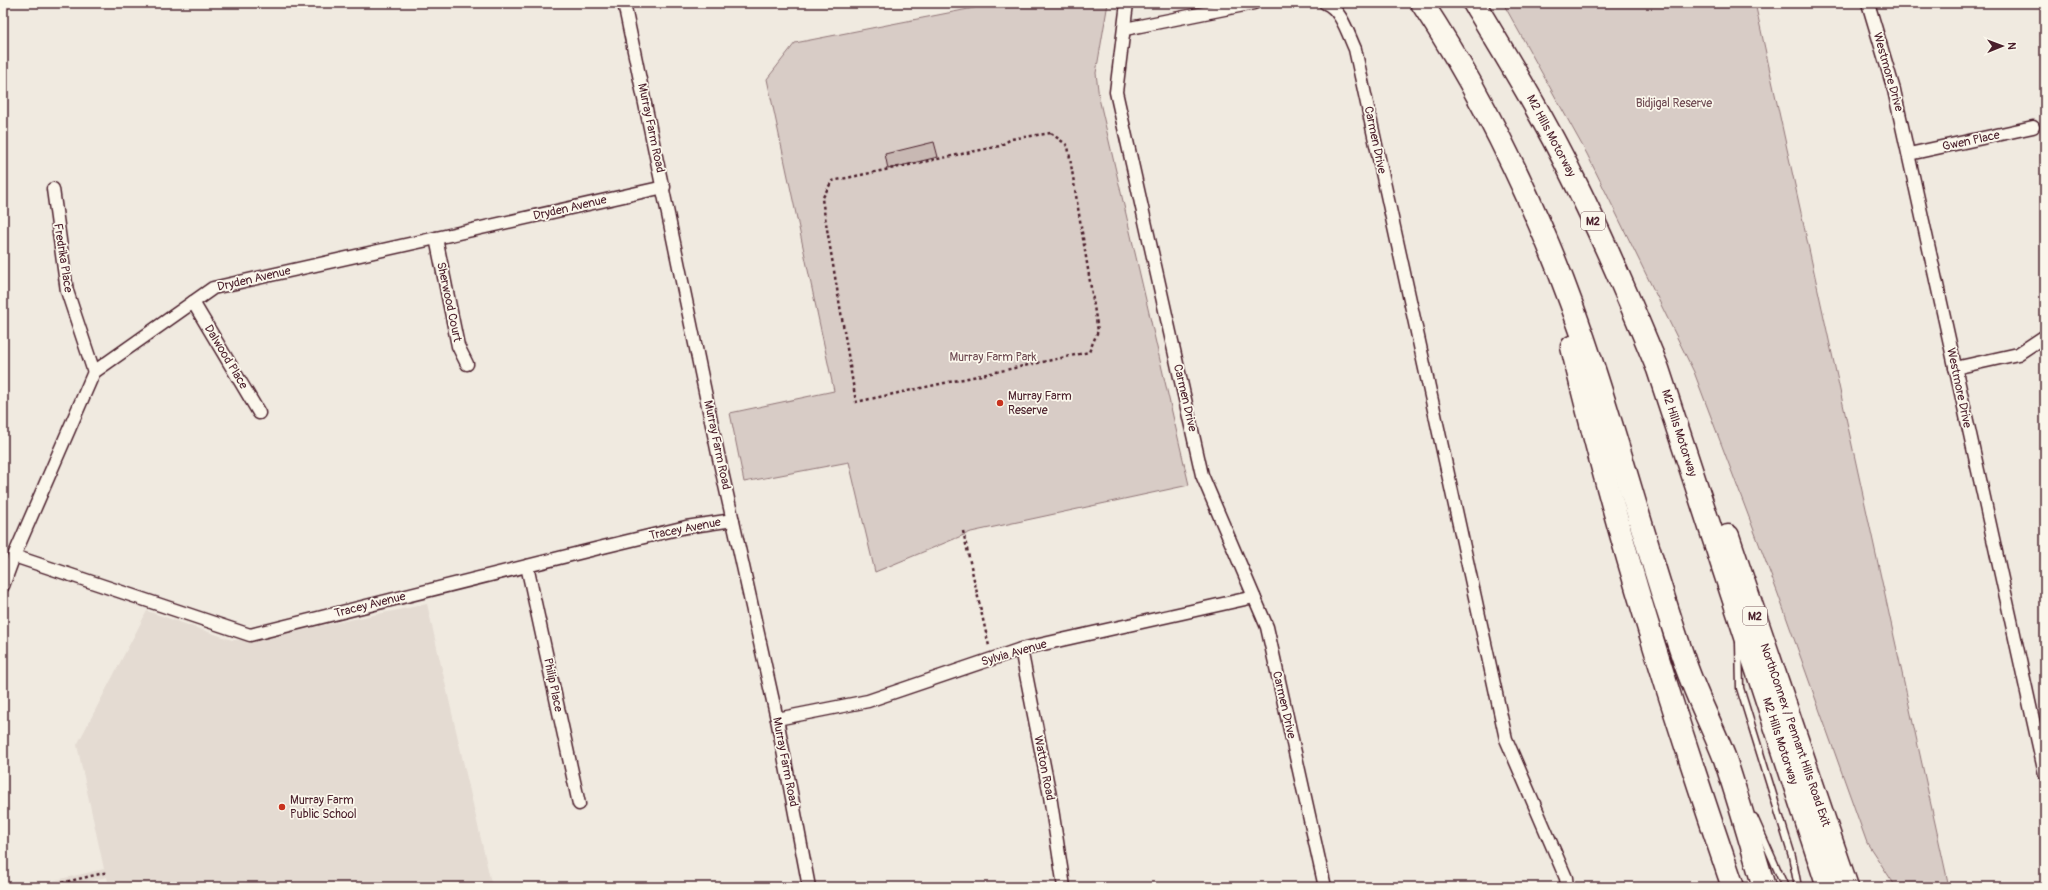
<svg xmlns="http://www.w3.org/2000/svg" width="2048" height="890" viewBox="0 0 2048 890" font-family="Pangolin,sans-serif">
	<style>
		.built { fill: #e4dbd2 }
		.green { fill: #d8ccc6; stroke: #917678 }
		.building { fill: #c8b8b3; stroke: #4a1f2b }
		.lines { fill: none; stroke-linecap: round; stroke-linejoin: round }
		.lane-casing { stroke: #4a1f2b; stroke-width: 9 }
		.street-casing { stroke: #4a1f2b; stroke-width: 15 }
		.highway-casing { stroke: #4a1f2b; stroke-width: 25 }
		.path { stroke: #4a1f2b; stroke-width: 2.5; stroke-dasharray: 3 3; stroke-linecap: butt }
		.lane { stroke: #fbf7ec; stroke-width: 6 }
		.street { stroke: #fbf7ec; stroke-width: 12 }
		.highway { stroke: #fbf7ec; stroke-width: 22 }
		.poi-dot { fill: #c8321e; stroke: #fbf7ec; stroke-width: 1.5 }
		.labels { text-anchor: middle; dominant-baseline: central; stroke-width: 3.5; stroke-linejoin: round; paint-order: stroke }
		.shield { fill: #fbf7ec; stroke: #7f6065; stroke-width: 1 }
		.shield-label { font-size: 11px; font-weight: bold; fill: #4a1f2b }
		.street-label { font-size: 12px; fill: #4a1f2b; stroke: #fbf7ec }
		.park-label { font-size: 12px; fill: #6e4a52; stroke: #fbf7ec }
		.poi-label { font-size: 12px; fill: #4a1f2b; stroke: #fbf7ec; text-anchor: start }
	</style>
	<rect width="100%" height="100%" fill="#f0eae0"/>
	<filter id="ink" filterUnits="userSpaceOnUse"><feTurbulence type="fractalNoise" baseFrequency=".025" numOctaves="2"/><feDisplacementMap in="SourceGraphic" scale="8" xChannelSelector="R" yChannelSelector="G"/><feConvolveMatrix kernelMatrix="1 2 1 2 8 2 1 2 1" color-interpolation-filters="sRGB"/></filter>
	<g filter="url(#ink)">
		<path class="built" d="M 427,604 L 492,887 L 109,887 L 107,877 L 63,887 L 26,887 L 104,869 L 77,745 L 147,611 L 232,640 L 252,640 Z"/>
		<g class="green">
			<path d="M 999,3 L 1108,3 L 1096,73 L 1099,98 L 1189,485 L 971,532 L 875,572 L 849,462 L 744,482 L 730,413 L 834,391 L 767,79 L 795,43 Z"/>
			<path d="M 1503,3 L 1755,3 L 1949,887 L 1896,887 L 1867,843 L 1778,594 L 1694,372 L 1587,154 Z"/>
		</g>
		<path class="building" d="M 934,142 L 938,157 L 888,169 L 885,154 Z"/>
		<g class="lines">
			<defs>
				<g id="lane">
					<path d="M 1739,643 L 1740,688 L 1792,856 L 1798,887"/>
					<path d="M 1754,817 L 1785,887"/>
				</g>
				<g id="street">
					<path d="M 624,3 L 718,454 L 777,719 L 809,887"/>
					<path d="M 1127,3 L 1116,92 L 1202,475 L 1267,627 L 1325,887"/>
					<path d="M 1325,3 C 1341,9 1348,34 1355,49 L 1506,739 L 1566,878 L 1567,887"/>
					<path d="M 1868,3 L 1894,90 L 2045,774"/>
					<path d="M 1125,29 L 1254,3"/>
					<path d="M 1909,154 L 2033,127"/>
					<path d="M 53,189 L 67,291 L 94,372"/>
					<path d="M 436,238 L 458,346 L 467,364"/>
					<path d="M 193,302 L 259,413"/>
					<path d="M 1955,368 L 2018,354 L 2045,336"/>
					<path d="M 14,556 L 250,635 L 603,547 L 686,527 L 733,520"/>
					<path d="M 527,566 L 579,804"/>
					<path d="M 3,586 L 14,556 L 94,372 L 213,288 L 664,187"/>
					<path d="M 1021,649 L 1050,796 L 1064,887"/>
					<path d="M 777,719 L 868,701 L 1021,649 L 1254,597"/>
				</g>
				<g id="highway">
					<path d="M 1422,3 C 1472,79 1513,160 1548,244 C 1604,378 1636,520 1683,657 C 1694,692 1712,725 1725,759 C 1739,801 1751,844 1764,887"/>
					<path d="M 1474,3 C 1509,61 1545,120 1574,180 C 1605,242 1632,306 1658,369 L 1828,887"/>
					<path d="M 1572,347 C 1615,529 1672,709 1733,887"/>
					<path d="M 1728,536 L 1847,887"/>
				</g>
			</defs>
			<use href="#lane" class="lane-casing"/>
			<use href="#street" class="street-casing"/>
			<use href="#highway" class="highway-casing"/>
			<g class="path">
				<path d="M 1051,133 L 1068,146 L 1098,331 L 1089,352 L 856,402 L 822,199 L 832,181 L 1000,146 L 1011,139 Z"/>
				<path d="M 963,531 L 989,646"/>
				<path d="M 44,887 L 108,872"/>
			</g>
			<use href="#lane" class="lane"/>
			<use href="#street" class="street"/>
			<use href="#highway" class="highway"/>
		</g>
	</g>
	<g class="poi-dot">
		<circle cx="1000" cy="403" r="4"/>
		<circle cx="282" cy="807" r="4"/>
	</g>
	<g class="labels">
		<g class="shield">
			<rect x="1581" y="212" width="24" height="18" rx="3"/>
			<rect x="1743" y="607" width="24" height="18" rx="3"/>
		</g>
		<g class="shield-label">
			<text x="1593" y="221">M2</text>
			<text x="1755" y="616">M2</text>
		</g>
		<g class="street-label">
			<text transform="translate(1888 72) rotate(74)">Westmore Drive</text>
			<text transform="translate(651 128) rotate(78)">Murray Farm Road</text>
			<text transform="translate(1551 136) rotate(62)">M2 Hills Motorway</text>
			<text transform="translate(1375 140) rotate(78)">Carmen Drive</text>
			<text transform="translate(1971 141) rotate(-12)">Gwen Place</text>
			<text transform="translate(570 208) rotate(-13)">Dryden Avenue</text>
			<text transform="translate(63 258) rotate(81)">Fredrika Place</text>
			<text transform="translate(254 279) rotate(-13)">Dryden Avenue</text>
			<text transform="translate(449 302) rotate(78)">Sherwood Court</text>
			<text transform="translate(226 357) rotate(59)">Dalwood Place</text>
			<text transform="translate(1959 388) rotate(78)">Westmore Drive</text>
			<text transform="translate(1185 398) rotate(77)">Carmen Drive</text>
			<text transform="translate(1679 433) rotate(72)">M2 Hills Motorway</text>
			<text transform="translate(717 445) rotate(78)">Murray Farm Road</text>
			<text transform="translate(685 529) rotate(-11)">Tracey Avenue</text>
			<text transform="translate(370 605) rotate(-14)">Tracey Avenue</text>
			<text transform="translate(1014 653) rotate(-16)">Sylvia Avenue</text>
			<text transform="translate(553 685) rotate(78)">Philip Place</text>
			<text transform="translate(1284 705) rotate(77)">Carmen Drive</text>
			<text transform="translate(1795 735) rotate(71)">NorthConnex / Pennant Hills Road Exit</text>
			<text transform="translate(1780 741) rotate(72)">M2 Hills Motorway</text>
			<text transform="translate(785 762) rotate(79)">Murray Farm Road</text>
			<text transform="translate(1044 768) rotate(79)">Watton Road</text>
		</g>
		<g class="park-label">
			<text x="1674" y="103">Bidjigal Reserve</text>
			<text x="993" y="357">Murray Farm Park</text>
		</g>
		<g class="poi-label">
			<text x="1008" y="396">Murray Farm<tspan x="1008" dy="14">Reserve</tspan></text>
			<text x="290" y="800">Murray Farm<tspan x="290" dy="14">Public School</tspan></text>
		</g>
	</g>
	<rect width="2048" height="890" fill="none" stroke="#fbf7ec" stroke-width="16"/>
	<rect x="8" y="8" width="2032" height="874" fill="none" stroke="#4a1f2b" stroke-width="1.5" filter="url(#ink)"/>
	<g transform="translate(2002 46) rotate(89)" stroke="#fbf7ec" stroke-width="3" paint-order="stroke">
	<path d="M0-3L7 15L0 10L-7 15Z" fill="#4a1f2b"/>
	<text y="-6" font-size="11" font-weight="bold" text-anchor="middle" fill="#4a1f2b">N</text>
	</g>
</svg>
